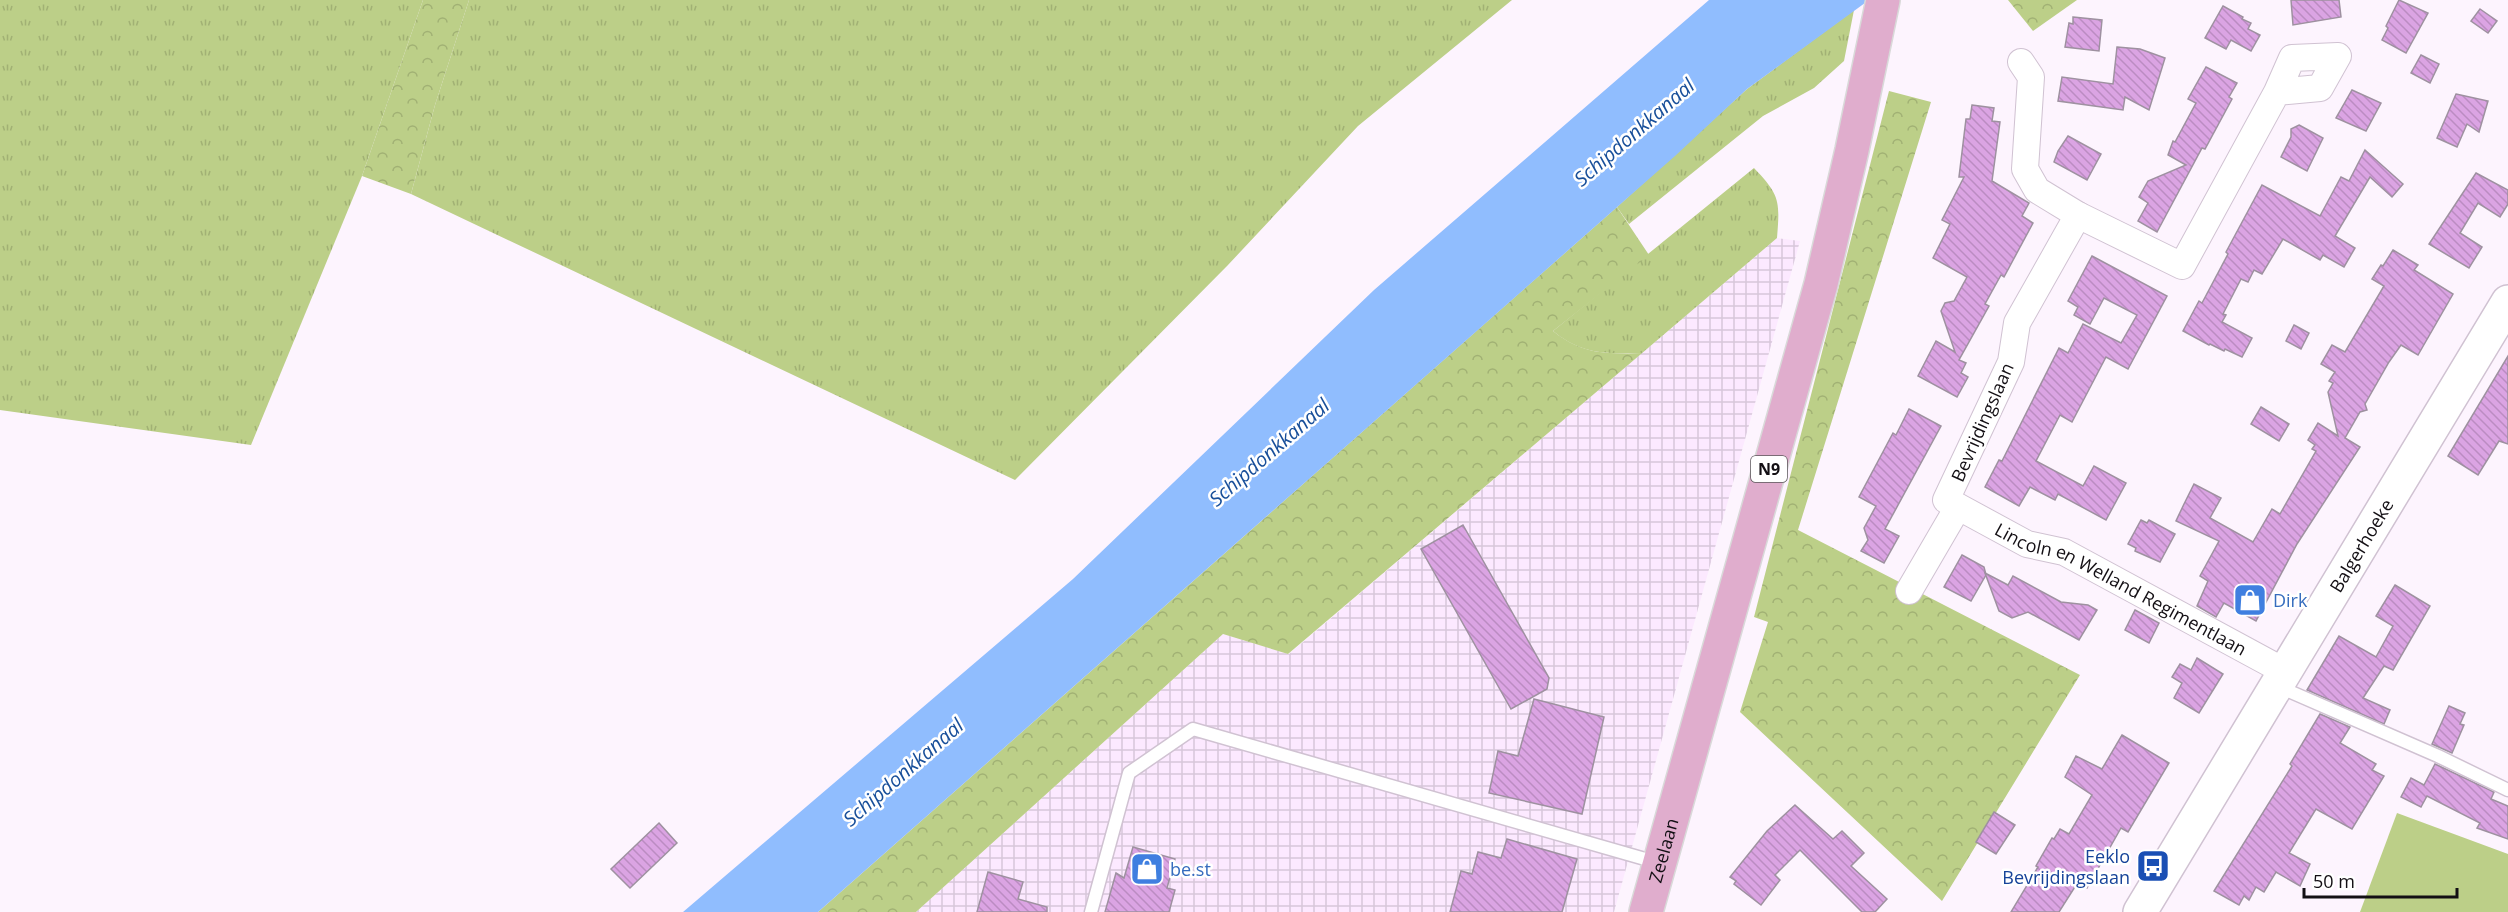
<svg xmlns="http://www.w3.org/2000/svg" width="2508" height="912" viewBox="0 0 2508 912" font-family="'Open Sans',sans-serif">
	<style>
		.industrial { fill: url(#industrial-grid) }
		.grass { fill: url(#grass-tufts) }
		.forest { fill: url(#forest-crowns) }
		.pitch { fill: #bccf88 }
		.water { fill: #90bdfe }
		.building { fill: url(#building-back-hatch); stroke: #9e91a0; stroke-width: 1.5 }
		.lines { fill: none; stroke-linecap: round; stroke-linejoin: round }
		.lane-casing { stroke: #d0c2d2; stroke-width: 15 }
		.street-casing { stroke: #d0c2d2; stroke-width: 28 }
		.secondary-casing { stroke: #d0c2d2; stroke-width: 36 }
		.primary-casing { stroke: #d9d9d9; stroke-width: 36 }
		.lane { stroke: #fff; stroke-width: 12 }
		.street { stroke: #fff; stroke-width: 26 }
		.secondary { stroke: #fff; stroke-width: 33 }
		.primary { stroke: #e0adcd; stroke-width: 33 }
		.labels { text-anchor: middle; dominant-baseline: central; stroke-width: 5; stroke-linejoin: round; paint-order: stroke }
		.shield { fill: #fff; stroke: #5a575a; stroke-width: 1.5 }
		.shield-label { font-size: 16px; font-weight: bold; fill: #130f14 }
		.street-label { font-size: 18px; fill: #130f14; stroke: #fff }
		.shop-label { font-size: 18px; fill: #366cbe; stroke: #fff; text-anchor: start }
		.transit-label { font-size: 18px; fill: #164399; stroke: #fff; text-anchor: end }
		.water-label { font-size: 20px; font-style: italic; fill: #184f9a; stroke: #fff }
	</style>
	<defs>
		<pattern id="industrial-grid" width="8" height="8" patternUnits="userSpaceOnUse" patternTransform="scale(1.5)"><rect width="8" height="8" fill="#fce9ff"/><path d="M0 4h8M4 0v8" fill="none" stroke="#d7c7da"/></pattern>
		<pattern id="grass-tufts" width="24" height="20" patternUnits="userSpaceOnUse" patternTransform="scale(1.5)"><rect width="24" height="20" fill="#bccf88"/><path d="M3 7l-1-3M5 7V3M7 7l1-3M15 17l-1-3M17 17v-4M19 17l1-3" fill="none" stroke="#a1b174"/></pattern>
		<pattern id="forest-crowns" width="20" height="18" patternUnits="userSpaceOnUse" patternTransform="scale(1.5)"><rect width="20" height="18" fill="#bccf88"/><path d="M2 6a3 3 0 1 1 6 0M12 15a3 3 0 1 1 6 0" fill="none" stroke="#a1b174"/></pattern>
		<pattern id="building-back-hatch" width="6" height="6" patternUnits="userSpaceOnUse" patternTransform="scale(1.5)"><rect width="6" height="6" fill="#dba4e3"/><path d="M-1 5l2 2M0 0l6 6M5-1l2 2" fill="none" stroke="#bb8cc2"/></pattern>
	</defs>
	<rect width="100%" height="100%" fill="#fdf4fe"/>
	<path class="industrial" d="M 1777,238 L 1800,241 L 1614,912 L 916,912 L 1223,634 L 1289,654 Z"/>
	<g class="grass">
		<path d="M 0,0 L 423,0 L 362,176 L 251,445 L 0,410 Z"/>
		<path d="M 469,0 L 1512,0 L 1358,126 L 1228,265 L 1015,480 L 411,194 L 435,105 Z"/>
		<path d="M 1854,10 L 1844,61 L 1814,88 L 1763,116 L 1629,224 L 1617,207 L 1747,89 Z"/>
		<path d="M 1754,168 C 1780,195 1780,201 1777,238 L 1641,354 C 1605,353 1582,355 1553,331 Z"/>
	</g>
	<g class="forest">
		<path d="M 423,0 L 469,0 L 435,105 L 411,194 L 362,176 Z"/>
		<path d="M 2008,0 L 2077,0 L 2033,31 Z"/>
		<path d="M 1889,91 L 1931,102 L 1798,530 L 2080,675 L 1942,901 L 1740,712 L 1768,622 L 1754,617 Z"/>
		<path d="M 1617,207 L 1649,255 L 1553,331 C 1583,355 1605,353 1641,354 L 1288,654 L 1223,634 L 916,912 L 818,912 Z"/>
	</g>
	<path class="pitch" d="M 2397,813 L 2508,854 L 2508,912 L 2360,912 Z"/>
	<path class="water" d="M 1709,0 L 1869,0 L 1747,89 L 1675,156 L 818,912 L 683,912 L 1073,579 L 1374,290 Z"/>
	<g class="building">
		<path d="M 2291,0 L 2339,0 L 2341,17 L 2293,25 Z"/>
		<path d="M 2399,0 L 2428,13 L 2406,53 L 2382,40 L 2388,28 L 2386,26 Z"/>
		<path d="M 2223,6 L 2243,17 L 2242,19 L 2251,23 L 2248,29 L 2260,35 L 2251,51 L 2231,40 L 2226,49 L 2205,38 Z"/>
		<path d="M 2480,9 L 2497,21 L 2488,33 L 2471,21 Z"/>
		<path d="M 2073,17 L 2102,20 L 2099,51 L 2065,47 L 2069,23 L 2073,24 Z"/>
		<path d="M 2117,47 L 2140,49 L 2165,58 L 2149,110 L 2125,97 L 2123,110 L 2058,101 L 2062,77 L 2113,84 Z"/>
		<path d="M 2421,55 L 2439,64 L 2430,83 L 2411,73 Z"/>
		<path d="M 2206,67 L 2237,83 L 2229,97 L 2232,99 L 2205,149 L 2202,148 L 2157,232 L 2138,221 L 2148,203 L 2139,197 L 2148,181 L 2186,165 L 2168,155 L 2173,141 L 2175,142 L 2196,103 L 2188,99 Z"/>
		<path d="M 2352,90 L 2381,103 L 2366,131 L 2336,118 Z"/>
		<path d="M 2456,94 L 2488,101 L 2479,132 L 2467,124 L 2457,147 L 2437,138 Z"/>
		<path d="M 1972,105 L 1994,108 L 1992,121 L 2000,122 L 1992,181 L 2029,203 L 2022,216 L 2033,223 L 2004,277 L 2001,275 L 1985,304 L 1989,306 L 1959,360 L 1966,363 L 1961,373 L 1968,377 L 1957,397 L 1918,376 L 1936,341 L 1955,352 L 1941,311 L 1945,303 L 1954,301 L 1967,277 L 1933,258 L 1950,224 L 1942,220 L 1964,177 L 1959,177 L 1966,119 L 1970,119 Z"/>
		<path d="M 2299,125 L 2323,138 L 2307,171 L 2281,157 L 2291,137 L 2291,129 Z"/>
		<path d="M 2068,136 L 2101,154 L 2087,180 L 2054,162 L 2058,151 Z"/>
		<path d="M 2365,150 L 2403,184 L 2392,197 L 2370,177 L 2335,236 L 2355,248 L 2344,267 L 2323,255 L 2320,260 L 2283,239 L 2262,274 L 2254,270 L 2248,282 L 2241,279 L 2223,314 L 2226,315 L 2222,322 L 2252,338 L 2242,357 L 2225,349 L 2224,351 L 2210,344 L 2209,345 L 2183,331 L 2199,301 L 2202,303 L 2228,254 L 2226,252 L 2262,185 L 2320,216 L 2341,177 L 2349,181 Z"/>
		<path d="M 2476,173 L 2508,190 L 2508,204 L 2500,217 L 2478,203 L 2460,233 L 2482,247 L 2469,268 L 2429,244 Z"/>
		<path d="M 2393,250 L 2418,265 L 2414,270 L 2453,294 L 2418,355 L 2401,345 L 2389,362 L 2365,404 L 2367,410 L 2360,412 L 2345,438 L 2360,447 L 2297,544 L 2256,621 L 2224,603 L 2216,617 L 2197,606 L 2208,581 L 2200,576 L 2219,541 L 2176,521 L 2184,504 L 2194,484 L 2221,498 L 2210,518 L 2253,542 L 2272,509 L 2280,514 L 2316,451 L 2312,449 L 2315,445 L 2308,440 L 2318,423 L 2338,436 L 2328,392 L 2333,383 L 2329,381 L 2335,372 L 2321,364 L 2332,345 L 2345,352 L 2384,286 L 2372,279 L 2381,265 L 2383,266 Z"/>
		<path d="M 2092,256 L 2167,296 L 2128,369 L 2106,357 L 2072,422 L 2060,415 L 2036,461 L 2083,486 L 2094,466 L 2126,483 L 2106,520 L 2058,494 L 2055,500 L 2030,487 L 2019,506 L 1985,487 L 1999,460 L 2002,461 L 2059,348 L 2068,353 L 2083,324 L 2121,343 L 2137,315 L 2104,298 L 2090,324 L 2074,315 L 2078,307 L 2068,301 Z"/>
		<path d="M 2294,325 L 2309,333 L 2301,349 L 2286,341 Z"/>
		<path d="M 2508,356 L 2508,444 L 2499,441 L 2478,475 L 2448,456 Z"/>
		<path d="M 2261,407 L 2289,424 L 2279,441 L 2251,424 Z"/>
		<path d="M 1909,409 L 1941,426 L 1885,529 L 1899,536 L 1884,563 L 1861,551 L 1868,540 L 1864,528 L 1876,506 L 1859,497 L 1893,433 L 1896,435 Z"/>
		<path d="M 2141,520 L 2147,523 L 2149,520 L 2175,534 L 2160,562 L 2135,551 L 2136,548 L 2128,544 Z"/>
		<path d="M 1463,525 L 1549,678 L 1547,689 L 1511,709 L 1421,549 Z"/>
		<path d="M 1962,555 L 1984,567 L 1986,575 L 1971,601 L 1944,587 Z"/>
		<path d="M 1985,573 L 2008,585 L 2013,576 L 2061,602 L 2088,605 L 2097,610 L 2079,640 L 2028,612 L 2012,618 L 1999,611 Z"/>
		<path d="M 2395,585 L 2430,606 L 2393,670 L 2384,666 L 2363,698 L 2390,710 L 2384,724 L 2307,690 L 2339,636 L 2376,657 L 2393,626 L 2376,616 Z"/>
		<path d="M 2135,610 L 2159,623 L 2149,643 L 2125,630 Z"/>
		<path d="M 2197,658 L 2223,674 L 2199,713 L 2174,698 L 2182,683 L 2172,677 L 2180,664 L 2191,670 Z"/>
		<path d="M 1534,699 L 1604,717 L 1582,814 L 1489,793 L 1498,751 L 1518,756 Z"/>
		<path d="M 2449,706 L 2465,713 L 2460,724 L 2464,725 L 2452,753 L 2432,744 Z"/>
		<path d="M 2320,714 L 2350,727 L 2340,743 L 2376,764 L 2372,770 L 2384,776 L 2352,829 L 2316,809 L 2289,853 L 2310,864 L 2300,886 L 2276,872 L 2264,892 L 2256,887 L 2249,900 L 2244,896 L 2239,905 L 2214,891 L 2292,766 L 2290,764 Z"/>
		<path d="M 2122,735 L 2169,763 L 2128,832 L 2121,828 L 2087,888 L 2078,882 L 2059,912 L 2011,912 L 2038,867 L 2036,866 L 2052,838 L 2054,839 L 2060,829 L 2069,834 L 2092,795 L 2065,777 L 2076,756 L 2102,769 Z"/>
		<path d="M 2435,764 L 2494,792 L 2491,799 L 2508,806 L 2508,839 L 2477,828 L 2480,823 L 2427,796 L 2421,807 L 2401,797 L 2411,778 L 2424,785 Z"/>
		<path d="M 1795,805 L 1833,839 L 1842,831 L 1864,853 L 1851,866 L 1887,899 L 1875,912 L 1862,912 L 1800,850 L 1775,875 L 1780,880 L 1761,905 L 1734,884 L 1736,881 L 1730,877 L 1767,831 Z"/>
		<path d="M 1994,812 L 2015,825 L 1996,854 L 1976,842 Z"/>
		<path d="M 659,823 L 677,843 L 630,888 L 611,869 Z"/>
		<path d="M 1507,839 L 1577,859 L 1562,912 L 1450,912 L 1461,871 L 1472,874 L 1478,852 L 1501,858 Z"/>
		<path d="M 1133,847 L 1175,859 L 1167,888 L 1175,890 L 1169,912 L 1105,912 L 1116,873 L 1124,878 Z"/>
		<path d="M 988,872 L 1023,882 L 1018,899 L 1047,907 L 1047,912 L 977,912 Z"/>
	</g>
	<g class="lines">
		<defs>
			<g id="lane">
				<path d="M 2277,686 L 2438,756 L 2508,790"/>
				<path d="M 1091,912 L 1129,773 L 1193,729 L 1659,863"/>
			</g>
			<g id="street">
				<path d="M 2021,62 L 2031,77 L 2025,169 L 2037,190 L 2078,215 L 2182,266 L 2277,92 L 2292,58 L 2338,56 L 2320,88 L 2277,92"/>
				<path id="s1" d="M 2078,215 L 2017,323 L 2011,362 L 1946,500 L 2027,544 L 2064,552 L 2284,671"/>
				<path d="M 1909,591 L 1958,507"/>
			</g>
			<g id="secondary">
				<path id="s2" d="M 2140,912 L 2508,302"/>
			</g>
			<g id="primary">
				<path id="s3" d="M 1646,912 L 1821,284 L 1852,150 L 1883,0"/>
			</g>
		</defs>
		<use href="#lane" class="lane-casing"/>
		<use href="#street" class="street-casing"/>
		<use href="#secondary" class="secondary-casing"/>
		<use href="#primary" class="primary-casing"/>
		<use href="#lane" class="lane"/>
		<use href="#street" class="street"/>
		<use href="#secondary" class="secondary"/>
		<use href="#primary" class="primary"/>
	</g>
	<defs>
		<symbol id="shop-square" viewBox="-11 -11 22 22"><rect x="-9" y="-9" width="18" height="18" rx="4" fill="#3f7fe0" stroke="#fff"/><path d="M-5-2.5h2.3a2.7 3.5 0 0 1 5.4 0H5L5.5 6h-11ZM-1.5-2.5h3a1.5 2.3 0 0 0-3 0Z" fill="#fff"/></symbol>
		<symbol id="bus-square" viewBox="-11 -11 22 22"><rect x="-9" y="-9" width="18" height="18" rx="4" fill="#1a4fb4" stroke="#fff"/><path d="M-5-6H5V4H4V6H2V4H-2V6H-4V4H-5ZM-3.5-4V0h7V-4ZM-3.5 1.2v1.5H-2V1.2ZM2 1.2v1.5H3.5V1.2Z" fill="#fff"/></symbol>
	</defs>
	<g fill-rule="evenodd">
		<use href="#shop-square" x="2231" y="581" width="38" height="38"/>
		<use href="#bus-square" x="2134" y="847" width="38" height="38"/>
		<use href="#shop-square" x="1128" y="850" width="38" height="38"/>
	</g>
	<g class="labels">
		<rect class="shield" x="1751" y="456" width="36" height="26" rx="4.5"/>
		<g class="shield-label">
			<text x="1769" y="469">N9</text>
		</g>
		<g class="street-label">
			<text transform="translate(1982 422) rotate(-66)">Bevrijdingslaan</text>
			<text stroke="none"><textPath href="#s2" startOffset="428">Balgerhoeke</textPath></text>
			<text stroke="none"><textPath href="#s1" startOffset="513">Lincoln en Welland Regimentlaan</textPath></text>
			<text stroke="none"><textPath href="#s3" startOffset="64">Zeelaan</textPath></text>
		</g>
		<g class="shop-label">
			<text x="2273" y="600">Dirk</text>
			<text x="1170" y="869">be.st</text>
		</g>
		<g class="transit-label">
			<text x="2130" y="856">Eeklo<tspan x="2130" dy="21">Bevrijdingslaan</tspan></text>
		</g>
		<g class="water-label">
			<text transform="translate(1634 132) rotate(-41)">Schipdonkkanaal</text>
			<text transform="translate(1269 452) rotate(-41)">Schipdonkkanaal</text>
			<text transform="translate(903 772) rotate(-41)">Schipdonkkanaal</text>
		</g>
	</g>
	<path d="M2304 888v9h153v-9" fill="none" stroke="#130f14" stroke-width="3"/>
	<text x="2313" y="888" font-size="18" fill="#130f14" stroke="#ffffff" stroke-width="4.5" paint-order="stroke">50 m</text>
</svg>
